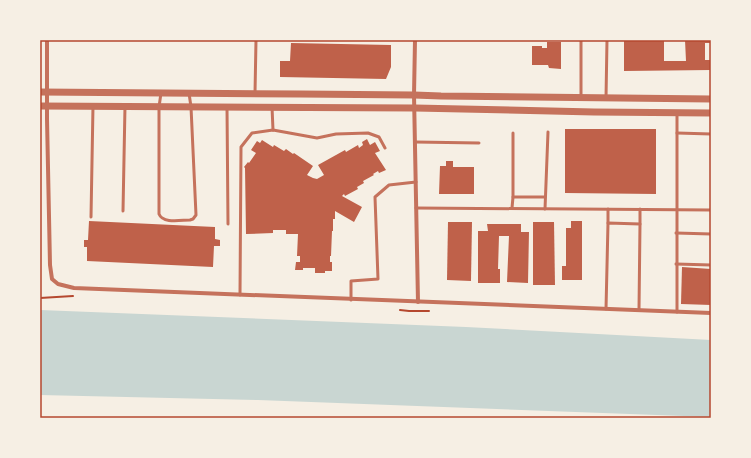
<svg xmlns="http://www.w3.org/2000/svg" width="751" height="458" viewBox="0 0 751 458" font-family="'Asap Condensed',sans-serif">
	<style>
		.water { fill: #c9d6d2 }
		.building { fill: #bf614a }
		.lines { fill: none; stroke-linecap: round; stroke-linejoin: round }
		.path { stroke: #b5482f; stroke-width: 2 }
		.service { stroke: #c5725c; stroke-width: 3 }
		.minor { stroke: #c5725c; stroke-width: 4 }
		.tertiary { stroke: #c5725c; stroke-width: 7 }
		.neatline { fill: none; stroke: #b5482f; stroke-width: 1.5 }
	</style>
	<rect width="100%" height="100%" fill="#f6efe4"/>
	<path class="water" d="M 40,310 L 466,327 L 711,340 L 711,417 L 258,400 L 40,395 Z"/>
	<g class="building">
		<path d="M 624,40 L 664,40 L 664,61 L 686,61 L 685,40 L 711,40 L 711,43 L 705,43 L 705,60 L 711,60 L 711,70 L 624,71 Z"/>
		<path d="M 547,42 L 561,42 L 561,69 L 549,68 L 548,65 L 532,65 L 532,46 L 542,46 L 542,48 L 547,48 Z"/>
		<path d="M 291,43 L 391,45 L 391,67 L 386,79 L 280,77 L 280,61 L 290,61 Z"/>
		<path d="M 565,129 L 656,129 L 656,194 L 565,193 Z"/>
		<path d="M 367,139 L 370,145 L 375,142 L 380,151 L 375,153 L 386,170 L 379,173 L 378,171 L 373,174 L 374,175 L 363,181 L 364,183 L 357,187 L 358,189 L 345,196 L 344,194 L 342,196 L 362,207 L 354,222 L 335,211 L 335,219 L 333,219 L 333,231 L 332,231 L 331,256 L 330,256 L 330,262 L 332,262 L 332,271 L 325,271 L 325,273 L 315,273 L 315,268 L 303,268 L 303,270 L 295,270 L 296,262 L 300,262 L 300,256 L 297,256 L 298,234 L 286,234 L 286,230 L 273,230 L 273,233 L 246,234 L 245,168 L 244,167 L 248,162 L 249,163 L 256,153 L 251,150 L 257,141 L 260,143 L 262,140 L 273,147 L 274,145 L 284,151 L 286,149 L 293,154 L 294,153 L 313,166 L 307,175 L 313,178 L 317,179 L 324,175 L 318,165 L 345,150 L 346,152 L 358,145 L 359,148 L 363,145 L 362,142 Z"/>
		<path d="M 446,161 L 453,161 L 453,167 L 474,167 L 474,194 L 439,194 L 440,166 L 446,166 Z"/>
		<path d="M 89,221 L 215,227 L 215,239 L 220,240 L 220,246 L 214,246 L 213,267 L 87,261 L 87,247 L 84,247 L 84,240 L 88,240 Z"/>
		<path d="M 571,221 L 582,221 L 582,280 L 562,280 L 562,266 L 566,266 L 566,228 L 571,228 Z"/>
		<path d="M 448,222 L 472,222 L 471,281 L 447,280 Z"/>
		<path d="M 533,222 L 554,222 L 555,285 L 533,285 Z"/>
		<path d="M 487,224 L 521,224 L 521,232 L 529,232 L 528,283 L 507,282 L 509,236 L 499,236 L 498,269 L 500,269 L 500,283 L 478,283 L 478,231 L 488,231 Z"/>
		<path d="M 682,267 L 711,269 L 711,305 L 681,304 Z"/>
	</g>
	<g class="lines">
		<g class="path">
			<path d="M 40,298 L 73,296"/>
			<path d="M 400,310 L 409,311 L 429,311"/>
		</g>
		<g class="service">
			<path d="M 161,93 L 159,107 L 159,214 C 163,224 181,220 190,220 L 193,219 L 196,215 L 191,107 L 189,93"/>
			<path d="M 255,93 L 256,40"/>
			<path d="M 581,97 L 581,40"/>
			<path d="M 606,98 L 607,40"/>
			<path d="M 227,107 L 228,224"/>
			<path d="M 272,107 L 273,130"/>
			<path d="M 677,133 L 711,134"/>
			<path d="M 415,142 L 479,143"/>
			<path d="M 513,197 L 513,133"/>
			<path d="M 416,208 L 711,210"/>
			<path d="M 512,208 L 513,197 L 545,197"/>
			<path d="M 545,209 L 548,132"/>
			<path d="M 640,209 L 640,224"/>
			<path d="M 123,211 L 125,106"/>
			<path d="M 91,217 L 93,106"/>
			<path d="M 608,223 L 608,209"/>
			<path d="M 676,233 L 711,234"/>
			<path d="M 676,264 L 711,265"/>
			<path d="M 240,295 L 241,147 L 252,133 L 273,130 L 317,138 L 336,134 L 368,133 L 379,137 L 385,148"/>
			<path d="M 351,300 L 351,281 L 378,279 L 375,197 L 389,185 L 416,182"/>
			<path d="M 606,309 L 608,223 L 640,224 L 639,310"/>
			<path d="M 677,312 L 677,114"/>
		</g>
		<g class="minor">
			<path d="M 47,40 L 47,119 L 50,265 L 52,279 L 58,284 L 74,288 L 711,313"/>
			<path d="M 415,40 L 414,95 L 418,302"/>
		</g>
		<g class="tertiary">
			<path d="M 40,92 L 300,94 L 414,95 L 441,96 L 711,99"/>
			<path d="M 40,106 L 415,108 L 594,112 L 711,113"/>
		</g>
	</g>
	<rect width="751" height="458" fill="none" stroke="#f6efe4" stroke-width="82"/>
	<rect x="41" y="41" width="669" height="376" class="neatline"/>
</svg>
